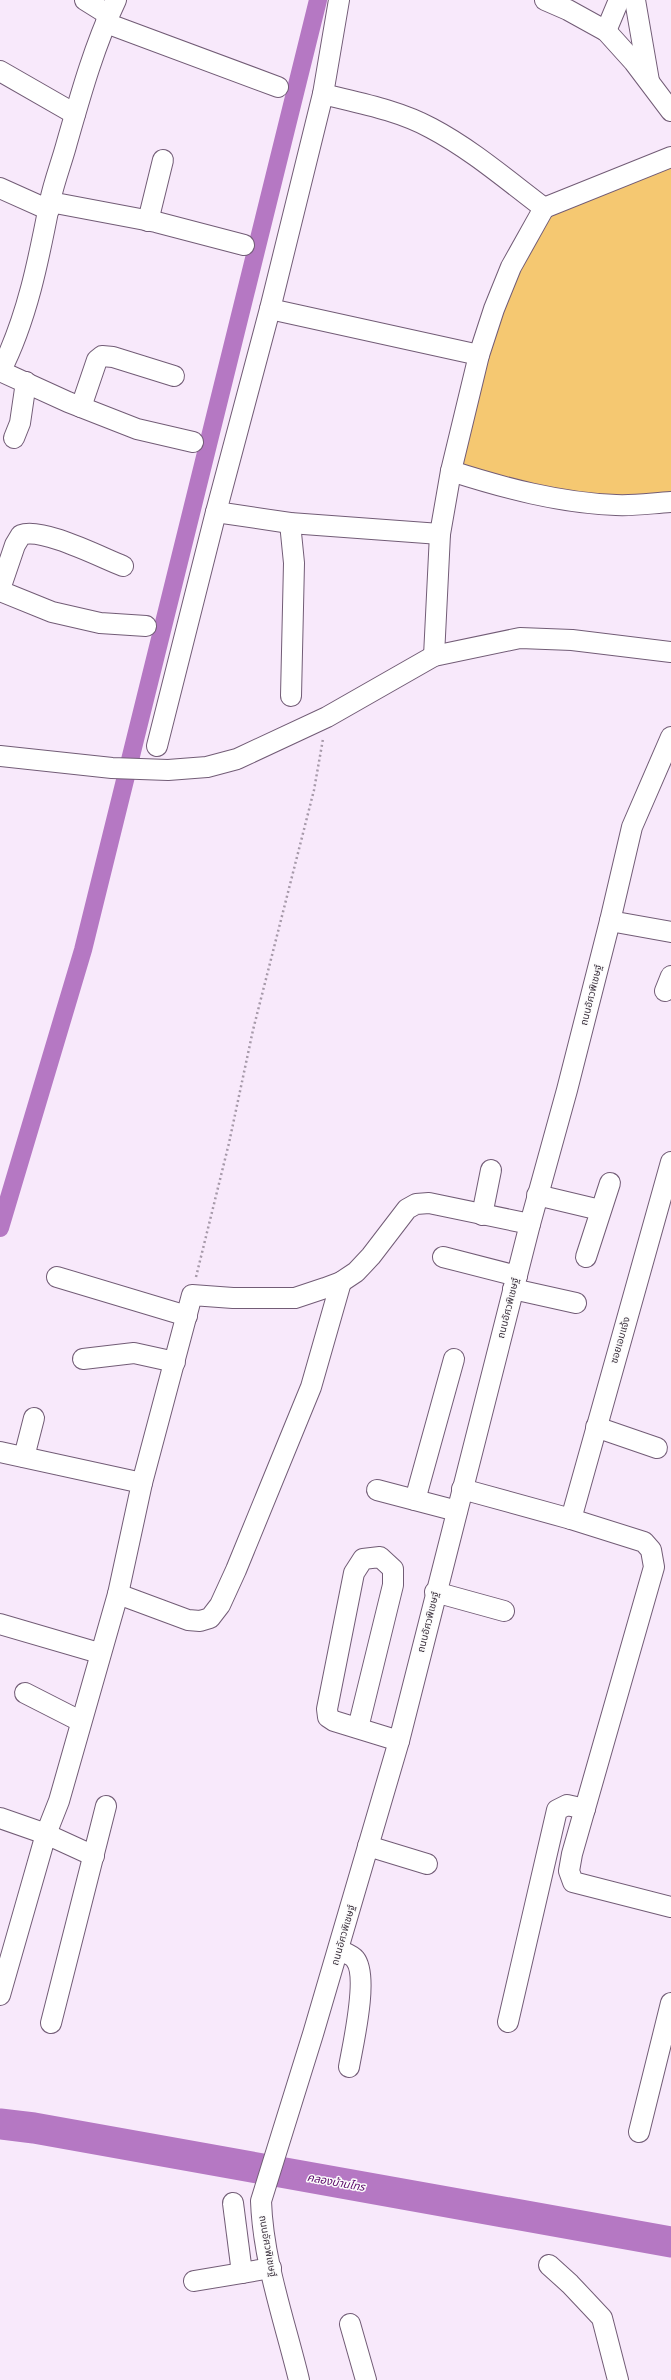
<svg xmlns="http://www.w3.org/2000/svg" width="671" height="2380" viewBox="0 0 671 2380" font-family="'PT Sans','Noto Sans Thai',sans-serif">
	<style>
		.green { fill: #f5c871 }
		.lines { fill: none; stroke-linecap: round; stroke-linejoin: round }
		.canal { stroke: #b578c3; stroke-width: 18 }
		.river { stroke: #b578c3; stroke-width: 31 }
		.minor-casing { stroke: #725c76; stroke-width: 22 }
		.path { stroke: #a699a9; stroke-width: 2.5; stroke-dasharray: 2 3; stroke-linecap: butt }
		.minor { stroke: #fff; stroke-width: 20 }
		.labels { text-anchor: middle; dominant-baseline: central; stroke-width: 3; stroke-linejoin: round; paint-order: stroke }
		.street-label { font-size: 10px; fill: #3d333f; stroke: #fcfcfc }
		.water-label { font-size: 11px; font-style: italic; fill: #580467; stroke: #fcfcfc }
	</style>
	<rect width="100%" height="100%" fill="#f8e9fb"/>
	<path class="green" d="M 671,165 L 671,496 L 616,498 L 564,492 L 459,468 L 487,349 L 533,208 Z"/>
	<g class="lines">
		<path class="canal" d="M 0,1228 L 83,950 L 318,0"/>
		<path class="river" d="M 0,2124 L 34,2128 L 671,2242"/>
		<defs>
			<g id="minor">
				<path d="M 85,0 L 109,15"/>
				<path d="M 339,0 L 323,94 L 270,309 L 216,512 L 290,523 L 440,534"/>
				<path d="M 545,0 L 568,10 L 606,31 L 634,62 L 671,111"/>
				<path d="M 635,0 L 649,81"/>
				<path d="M 106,23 L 278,87"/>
				<path d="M 606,31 L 619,0"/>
				<path d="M 0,71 L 75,114"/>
				<path d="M 323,94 C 359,103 398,110 431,128 C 471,149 507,180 544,208 L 511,267 L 494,309 L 479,355 L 451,471 L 440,534 L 434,656"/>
				<path d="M 0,188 L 49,210"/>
				<path d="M 50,202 L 156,222 L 244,245"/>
				<path d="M 544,208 L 671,157"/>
				<path d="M 148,221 L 163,160"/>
				<path d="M 270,309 L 479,355"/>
				<path d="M 0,371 L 68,402 L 137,429 L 193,442"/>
				<path d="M 0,372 C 27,320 39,258 50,201 C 54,182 61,164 66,146 C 80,97 94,46 116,0"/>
				<path d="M 81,407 L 97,360 L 102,356 L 113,357 L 174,376"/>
				<path d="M 14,438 L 20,423 L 26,382"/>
				<path d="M 451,471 C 504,488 560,503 616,505 C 634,506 653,503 671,502"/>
				<path d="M 290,523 L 294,563 L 291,696"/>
				<path d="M 0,589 L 15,545 L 21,535 C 42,527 100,557 123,566"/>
				<path d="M 0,591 L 52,612 L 100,623 L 146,626"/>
				<path d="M 157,746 L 216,512"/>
				<path d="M 0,756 L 112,768 L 168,770 L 207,767 L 237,759 L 327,717 L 434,656 L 520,638 L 572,640 L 671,652"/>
				<path d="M 610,921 L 671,932"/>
				<path d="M 665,991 L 671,976"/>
				<path d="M 537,1195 L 600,1210"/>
				<path d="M 482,1215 L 491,1170"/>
				<path d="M 443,1257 L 517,1276"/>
				<path d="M 586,1257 L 610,1183"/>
				<path d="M 57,1277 L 187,1316"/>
				<path d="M 513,1289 L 576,1303"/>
				<path d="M 83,1359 L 134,1353 L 175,1362"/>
				<path d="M 596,1427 L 657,1448"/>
				<path d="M 0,1452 L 142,1483"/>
				<path d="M 24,1457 L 34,1418"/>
				<path d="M 462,1489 L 571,1519 L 644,1542 L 651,1550 L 654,1567 L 572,1854 L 569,1871 L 573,1882 L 671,1907"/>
				<path d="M 377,1490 L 457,1511"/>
				<path d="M 415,1500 L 454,1359"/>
				<path d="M 571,1519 L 671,1162"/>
				<path d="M 435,1592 L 504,1611"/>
				<path d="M 118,1594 L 188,1620 L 200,1621 L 210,1618 L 220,1605 L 236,1570 L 311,1387 L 341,1282"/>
				<path d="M 0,1624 L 99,1653"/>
				<path d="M 25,1693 L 80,1721"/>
				<path d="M 358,1728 L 393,1585 L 393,1569 L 380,1557 L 363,1559 L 354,1573 L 327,1709 L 328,1717 L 334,1721 L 399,1741"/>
				<path d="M 0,1818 L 46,1834 L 59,1801 L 118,1594 L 142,1483 L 192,1295 L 233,1298 L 295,1298 L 325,1288 L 341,1282 L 356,1272 L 371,1256 L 407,1209 L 416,1204 L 429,1203 L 530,1224"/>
				<path d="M 368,1846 L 427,1864"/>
				<path d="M 339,1950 C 343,1952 352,1955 355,1959 C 369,1976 353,2044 349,2067"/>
				<path d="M 0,1995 L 46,1834 L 94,1856"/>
				<path d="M 508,2022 L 557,1810 L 567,1805 L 585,1809"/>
				<path d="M 51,2023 L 106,1806"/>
				<path d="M 639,2132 L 671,2003"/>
				<path d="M 233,2203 L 242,2273"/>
				<path d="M 549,2265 L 570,2284 L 602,2318 L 618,2380"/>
				<path d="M 194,2281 L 271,2268"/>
				<path d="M 350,2324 L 366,2380"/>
				<path d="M 299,2380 C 285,2322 263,2261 261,2201 L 313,2034 L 399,1741 L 530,1224 L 567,1090 L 610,921 L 632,827 L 671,737"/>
			</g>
		</defs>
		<use href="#minor" class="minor-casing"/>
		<path class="path" d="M 196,1277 L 229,1143 L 253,1030 L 314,790 L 323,739"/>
		<use href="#minor" class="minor"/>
	</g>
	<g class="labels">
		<g class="street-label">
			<text transform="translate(591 995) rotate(-76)">ถนนอัศวพิเชษฐ์</text>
			<text transform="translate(508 1308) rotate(-76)">ถนนอัศวพิเชษฐ์</text>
			<text transform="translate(620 1340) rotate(-74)">ซอยเอมแจ้ง</text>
			<text transform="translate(428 1622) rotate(-76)">ถนนอัศวพิเชษฐ์</text>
			<text transform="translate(343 1935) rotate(-74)">ถนนอัศวพิเชษฐ์</text>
			<text transform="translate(268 2246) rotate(80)">ถนนอัศวพิเชษฐ์</text>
		</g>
		<g class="water-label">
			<text transform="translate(336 2182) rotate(10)">คลองบ้านไทร</text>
		</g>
	</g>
</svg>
